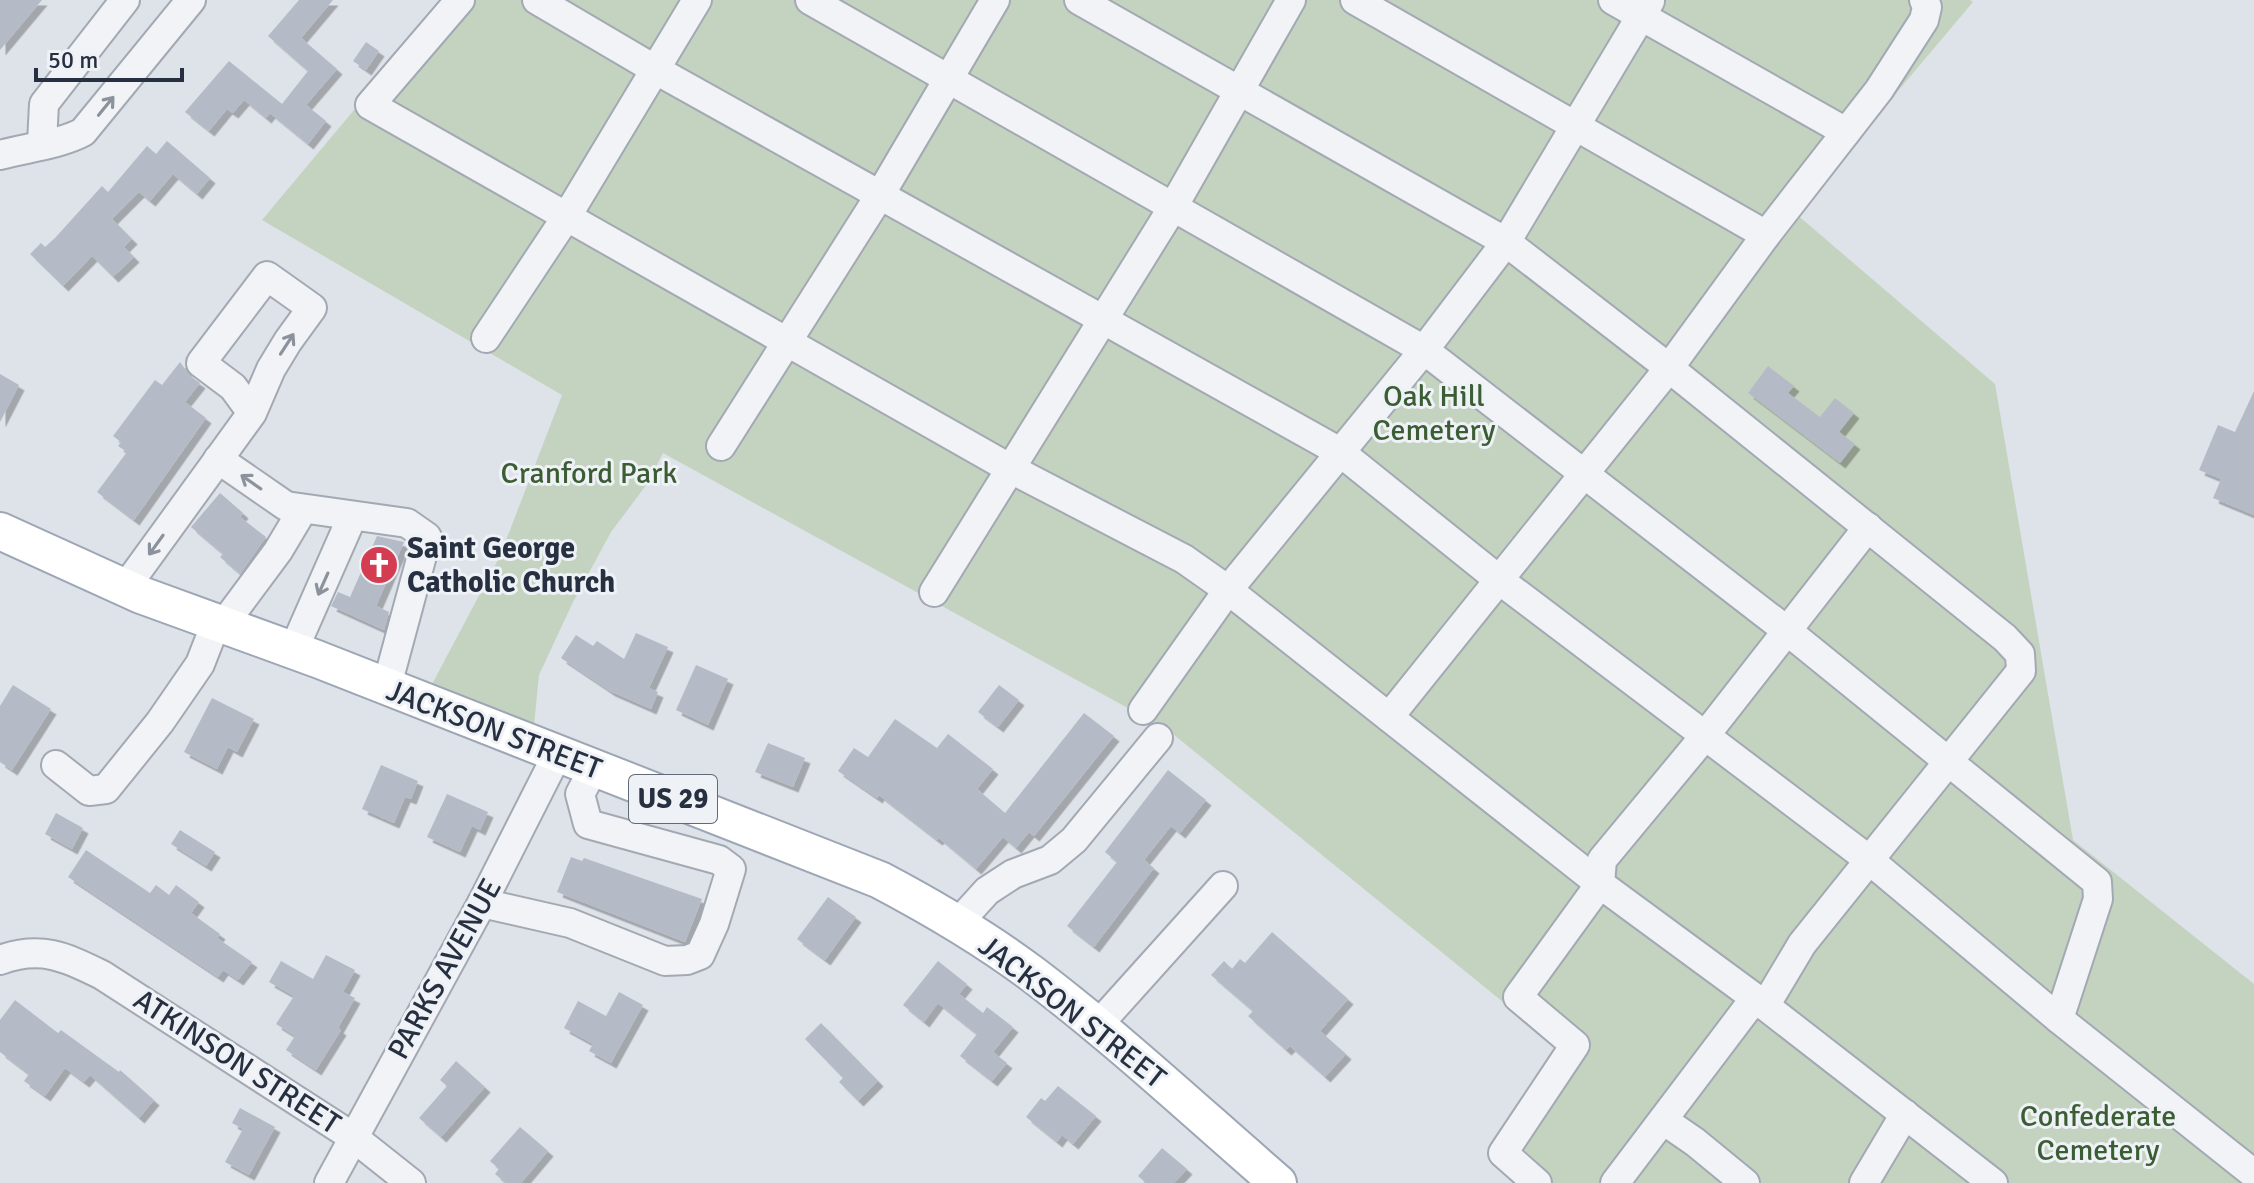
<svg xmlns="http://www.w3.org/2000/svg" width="2254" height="1183" viewBox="0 0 2254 1183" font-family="Signika,sans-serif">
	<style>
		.green { fill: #c4d3bf }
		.building { fill: #b5bbc6; filter: url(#shadow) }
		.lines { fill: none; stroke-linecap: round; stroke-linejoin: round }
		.minor-casing { stroke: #a3a9b3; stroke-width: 32 }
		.major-casing { stroke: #9da6b5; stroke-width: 40 }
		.minor { stroke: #f1f3f7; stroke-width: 28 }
		.major { stroke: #fff; stroke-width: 36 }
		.oneway { stroke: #8c929c }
		.labels { text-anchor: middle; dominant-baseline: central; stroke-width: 6; stroke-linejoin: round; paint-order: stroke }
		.shield { fill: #eef1f6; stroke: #636a77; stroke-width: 2 }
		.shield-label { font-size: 28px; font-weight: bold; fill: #273040 }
		.park-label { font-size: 30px; fill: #3b5d33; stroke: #eef1f6 }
		.poi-label { font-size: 30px; font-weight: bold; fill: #273040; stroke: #eef1f6; text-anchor: start }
		.street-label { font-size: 30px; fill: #273040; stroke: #eef1f6 }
	</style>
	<defs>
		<filter id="shadow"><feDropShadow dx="5.5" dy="5.5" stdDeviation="0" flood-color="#0004"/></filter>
	</defs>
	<rect width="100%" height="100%" fill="#dee2e9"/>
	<path class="green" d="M 446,0 L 1970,0 L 1973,2 L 1795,213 L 1995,384 L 2073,840 L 2254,984 L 2254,1183 L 1528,1183 L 1488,1147 L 1556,1045 L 1168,730 L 663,453 L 647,484 L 611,532 L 573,602 L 539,675 L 534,725 L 430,688 L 500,556 L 562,395 L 262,220 Z"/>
	<g class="building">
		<path d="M 0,0 L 42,0 L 0,50 Z"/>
		<path d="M 299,0 L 333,0 L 301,38 L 337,69 L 306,105 L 326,121 L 308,144 L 270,113 L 266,118 L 244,100 L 233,113 L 227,109 L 209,131 L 185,112 L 229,61 L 282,104 L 308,71 L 268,36 Z"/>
		<path d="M 366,42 L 379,51 L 366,70 L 353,61 Z"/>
		<path d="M 167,141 L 210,178 L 197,194 L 173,174 L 150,201 L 139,192 L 112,219 L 132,239 L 124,247 L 134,257 L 113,277 L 92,256 L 63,286 L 30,254 L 41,243 L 45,247 L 55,238 L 102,186 L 108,192 L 147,146 L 156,154 Z"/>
		<path d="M 180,362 L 190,376 L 200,383 L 185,402 L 206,418 L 134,520 L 97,492 L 127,452 L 118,446 L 121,442 L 113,436 L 155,380 L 162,385 Z"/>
		<path d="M 1768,366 L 1794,386 L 1788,393 L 1820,417 L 1835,398 L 1854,413 L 1839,432 L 1855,444 L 1840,463 L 1748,393 Z"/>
		<path d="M 0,374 L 19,385 L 0,422 Z"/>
		<path d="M 2254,391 L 2254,515 L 2213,498 L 2221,479 L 2199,470 L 2218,425 L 2235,432 Z"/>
		<path d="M 220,493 L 243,513 L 240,517 L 266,537 L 240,574 L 220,557 L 223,554 L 191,527 Z"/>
		<path d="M 377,536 L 404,542 L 376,606 L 389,612 L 384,630 L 331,606 L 338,592 L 350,597 Z"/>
		<path d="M 636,633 L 668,647 L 649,688 L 658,692 L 651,709 L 610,691 L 561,658 L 576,635 L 593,646 L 597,641 L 624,659 Z"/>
		<path d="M 696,665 L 728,679 L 708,725 L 676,710 Z"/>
		<path d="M 13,685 L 51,709 L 12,770 L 0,762 L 0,706 Z"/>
		<path d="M 999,685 L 1019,700 L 998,727 L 978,712 Z"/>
		<path d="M 212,698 L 254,719 L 237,752 L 228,747 L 217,769 L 184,752 Z"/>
		<path d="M 1084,713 L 1114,736 L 1034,836 L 1029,832 L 1016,848 L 1003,837 L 976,869 L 939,838 L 937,840 L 879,795 L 877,798 L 838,771 L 854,748 L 868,757 L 895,719 L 937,748 L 948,734 L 993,769 L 977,789 L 1005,813 Z"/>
		<path d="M 768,743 L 805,758 L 793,787 L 755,772 Z"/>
		<path d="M 381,765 L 418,781 L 411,799 L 405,797 L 394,823 L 362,809 Z"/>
		<path d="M 1168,770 L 1206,800 L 1180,833 L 1171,826 L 1144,860 L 1154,868 L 1094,947 L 1067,926 L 1117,862 L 1105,852 Z"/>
		<path d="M 447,794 L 488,812 L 480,830 L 472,826 L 460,852 L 427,837 Z"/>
		<path d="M 56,813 L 83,828 L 72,849 L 45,834 Z"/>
		<path d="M 180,830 L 215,852 L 206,866 L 171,844 Z"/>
		<path d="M 86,850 L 150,893 L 156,885 L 169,895 L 176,885 L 199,902 L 191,913 L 220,934 L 217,938 L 252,962 L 238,980 L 223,970 L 218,977 L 68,877 Z"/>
		<path d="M 571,857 L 582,861 L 584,858 L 702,899 L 685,942 L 557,892 Z"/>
		<path d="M 828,897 L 856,917 L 825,960 L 797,939 Z"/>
		<path d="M 1272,932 L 1348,999 L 1320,1031 L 1346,1054 L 1325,1077 L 1290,1046 L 1286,1050 L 1248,1016 L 1253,1011 L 1211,975 L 1224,961 L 1232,969 L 1240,959 L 1245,963 Z"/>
		<path d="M 326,955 L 355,970 L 343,992 L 355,998 L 338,1028 L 341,1030 L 316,1070 L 286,1050 L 295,1036 L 276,1024 L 294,996 L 269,982 L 281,961 L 313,979 Z"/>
		<path d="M 938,961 L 967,984 L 959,994 L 983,1013 L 987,1007 L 1013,1027 L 993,1052 L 1007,1063 L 992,1081 L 960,1056 L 977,1034 L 938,1003 L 924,1022 L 903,1005 Z"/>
		<path d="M 619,992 L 643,1005 L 611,1063 L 589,1051 L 593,1044 L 564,1028 L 578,1001 L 606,1016 Z"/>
		<path d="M 15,1000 L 58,1033 L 61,1030 L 119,1072 L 120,1070 L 154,1100 L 139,1118 L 90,1075 L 84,1082 L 65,1068 L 45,1096 L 24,1081 L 29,1074 L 0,1052 L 0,1020 Z"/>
		<path d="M 821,1023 L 878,1081 L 858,1101 L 839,1082 L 843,1078 L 805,1039 Z"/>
		<path d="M 456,1061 L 485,1087 L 441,1137 L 419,1118 L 447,1086 L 440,1080 Z"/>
		<path d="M 1058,1086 L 1096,1116 L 1073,1144 L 1062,1135 L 1057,1142 L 1026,1117 L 1041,1098 L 1045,1101 Z"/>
		<path d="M 240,1108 L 275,1127 L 249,1175 L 225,1162 L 243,1129 L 232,1123 Z"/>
		<path d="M 520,1127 L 548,1151 L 521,1183 L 506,1183 L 495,1174 L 499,1169 L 490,1161 Z"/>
		<path d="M 1162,1148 L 1187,1169 L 1174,1183 L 1146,1183 L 1138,1176 Z"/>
	</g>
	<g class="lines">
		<defs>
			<g id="minor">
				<path d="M 460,0 L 370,105 L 1011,469 L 1184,559 L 1228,590 L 1600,884 L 1755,998 L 1993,1183"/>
				<path d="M 537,0 L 656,70 L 1340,452 L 1498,579 L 1868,859 L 2059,1019 L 2254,1174"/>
				<path d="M 810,0 L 1424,350 L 1786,630 L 2097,882 L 2098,899 L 2059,1019"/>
				<path d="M 1079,0 L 1506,242 L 1669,368 L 2005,638 L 2020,654 L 2021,671 L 1802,944 L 1765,1006"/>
				<path d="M 1355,0 L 1766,235"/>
				<path d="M 1613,0 L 1641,16 L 1650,1"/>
				<path d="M 42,143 L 44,104 L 125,0"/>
				<path d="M 0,155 C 26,148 61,144 83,132 L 191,0"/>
				<path d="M 486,338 L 567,216 L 697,0"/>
				<path d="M 721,446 L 880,195 L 995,0"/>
				<path d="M 218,459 L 286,506 L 407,523 L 427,537 L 386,689"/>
				<path d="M 125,588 L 252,413 L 271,369 L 288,341 L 312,308 L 267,276 L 201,363 L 233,387 L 252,413"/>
				<path d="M 934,592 L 1173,207 L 1291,0"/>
				<path d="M 223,625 L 278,551 L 303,509"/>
				<path d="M 293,651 L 352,517"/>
				<path d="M 1143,710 L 1228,590 L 1424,350 L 1506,242 L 1641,16 L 1846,132"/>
				<path d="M 1389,717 L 1669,368 L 1766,235 L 1879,90 L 1924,20 L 1927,7 L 1924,0"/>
				<path d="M 56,765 L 89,791 L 106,789 L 160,722 L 200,664 L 216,623"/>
				<path d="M 482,903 L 570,923 L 665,961 L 687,960 L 700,955 L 714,924 L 731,869 L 719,860 L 588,824 L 580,794 L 594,768"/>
				<path d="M 958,923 L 987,891 L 1013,874 L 1050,860 L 1074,840 L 1158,738"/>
				<path d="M 0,960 C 41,945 65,957 102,975 L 353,1137 L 411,1183"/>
				<path d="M 1097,1026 L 1223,886"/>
				<path d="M 1663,1120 L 1695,1142 L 1745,1183"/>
				<path d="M 329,1183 L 482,903 L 558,753"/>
				<path d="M 1537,1183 L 1503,1153 L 1575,1045 L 1518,997 L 1600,884 L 1602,860 L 1704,737 L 1868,527"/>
				<path d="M 1615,1183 L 1755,998"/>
				<path d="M 1864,1183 L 1905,1114"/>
			</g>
			<path id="major" d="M 0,531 L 141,595 L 317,659 L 880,880 C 933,908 984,938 1031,973 C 1117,1038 1197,1113 1278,1183"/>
		</defs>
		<use href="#minor" class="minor-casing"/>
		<use href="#major" class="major-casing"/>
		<use href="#minor" class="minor"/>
		<use href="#major" class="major"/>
	</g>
	<defs><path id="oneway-shaft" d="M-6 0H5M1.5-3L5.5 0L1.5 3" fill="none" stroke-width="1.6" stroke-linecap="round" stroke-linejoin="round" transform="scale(2)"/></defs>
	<g class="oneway">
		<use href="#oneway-shaft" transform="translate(106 106) rotate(-51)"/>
		<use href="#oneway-shaft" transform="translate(287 344) rotate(-57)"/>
		<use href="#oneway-shaft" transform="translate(251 482) rotate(-145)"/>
		<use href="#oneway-shaft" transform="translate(156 545) rotate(126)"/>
		<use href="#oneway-shaft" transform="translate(323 584) rotate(114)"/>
	</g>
	<defs>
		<symbol id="church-disc" viewBox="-11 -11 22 22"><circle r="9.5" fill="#d43c52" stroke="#eef1f6"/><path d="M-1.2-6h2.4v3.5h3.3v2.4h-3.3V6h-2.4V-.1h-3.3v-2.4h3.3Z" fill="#fff"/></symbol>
	</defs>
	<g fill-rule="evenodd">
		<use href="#church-disc" x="357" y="543" width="44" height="44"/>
	</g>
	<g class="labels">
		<rect class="shield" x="629" y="775" width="88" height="48" rx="6"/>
		<g class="shield-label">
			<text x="673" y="799">US 29</text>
		</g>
		<g class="park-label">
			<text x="1434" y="396">Oak Hill<tspan x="1434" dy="34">Cemetery</tspan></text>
			<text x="589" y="473">Cranford Park</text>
			<text x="2098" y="1116">Confederate<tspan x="2098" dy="34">Cemetery</tspan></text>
		</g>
		<g class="poi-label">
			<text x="407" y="548">Saint George<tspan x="407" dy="34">Catholic Church</tspan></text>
		</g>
		<g class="street-label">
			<text transform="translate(494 730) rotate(21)">JACKSON STREET</text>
			<text transform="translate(445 969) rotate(-61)">PARKS AVENUE</text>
			<text transform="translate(1072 1012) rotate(38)">JACKSON STREET</text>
			<text transform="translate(237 1062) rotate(33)">ATKINSON STREET</text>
		</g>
	</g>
	<path d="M36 68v12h146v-12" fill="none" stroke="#273040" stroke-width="4"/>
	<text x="48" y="68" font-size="24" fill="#273040" stroke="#eef1f6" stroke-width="6" paint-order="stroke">50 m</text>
</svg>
